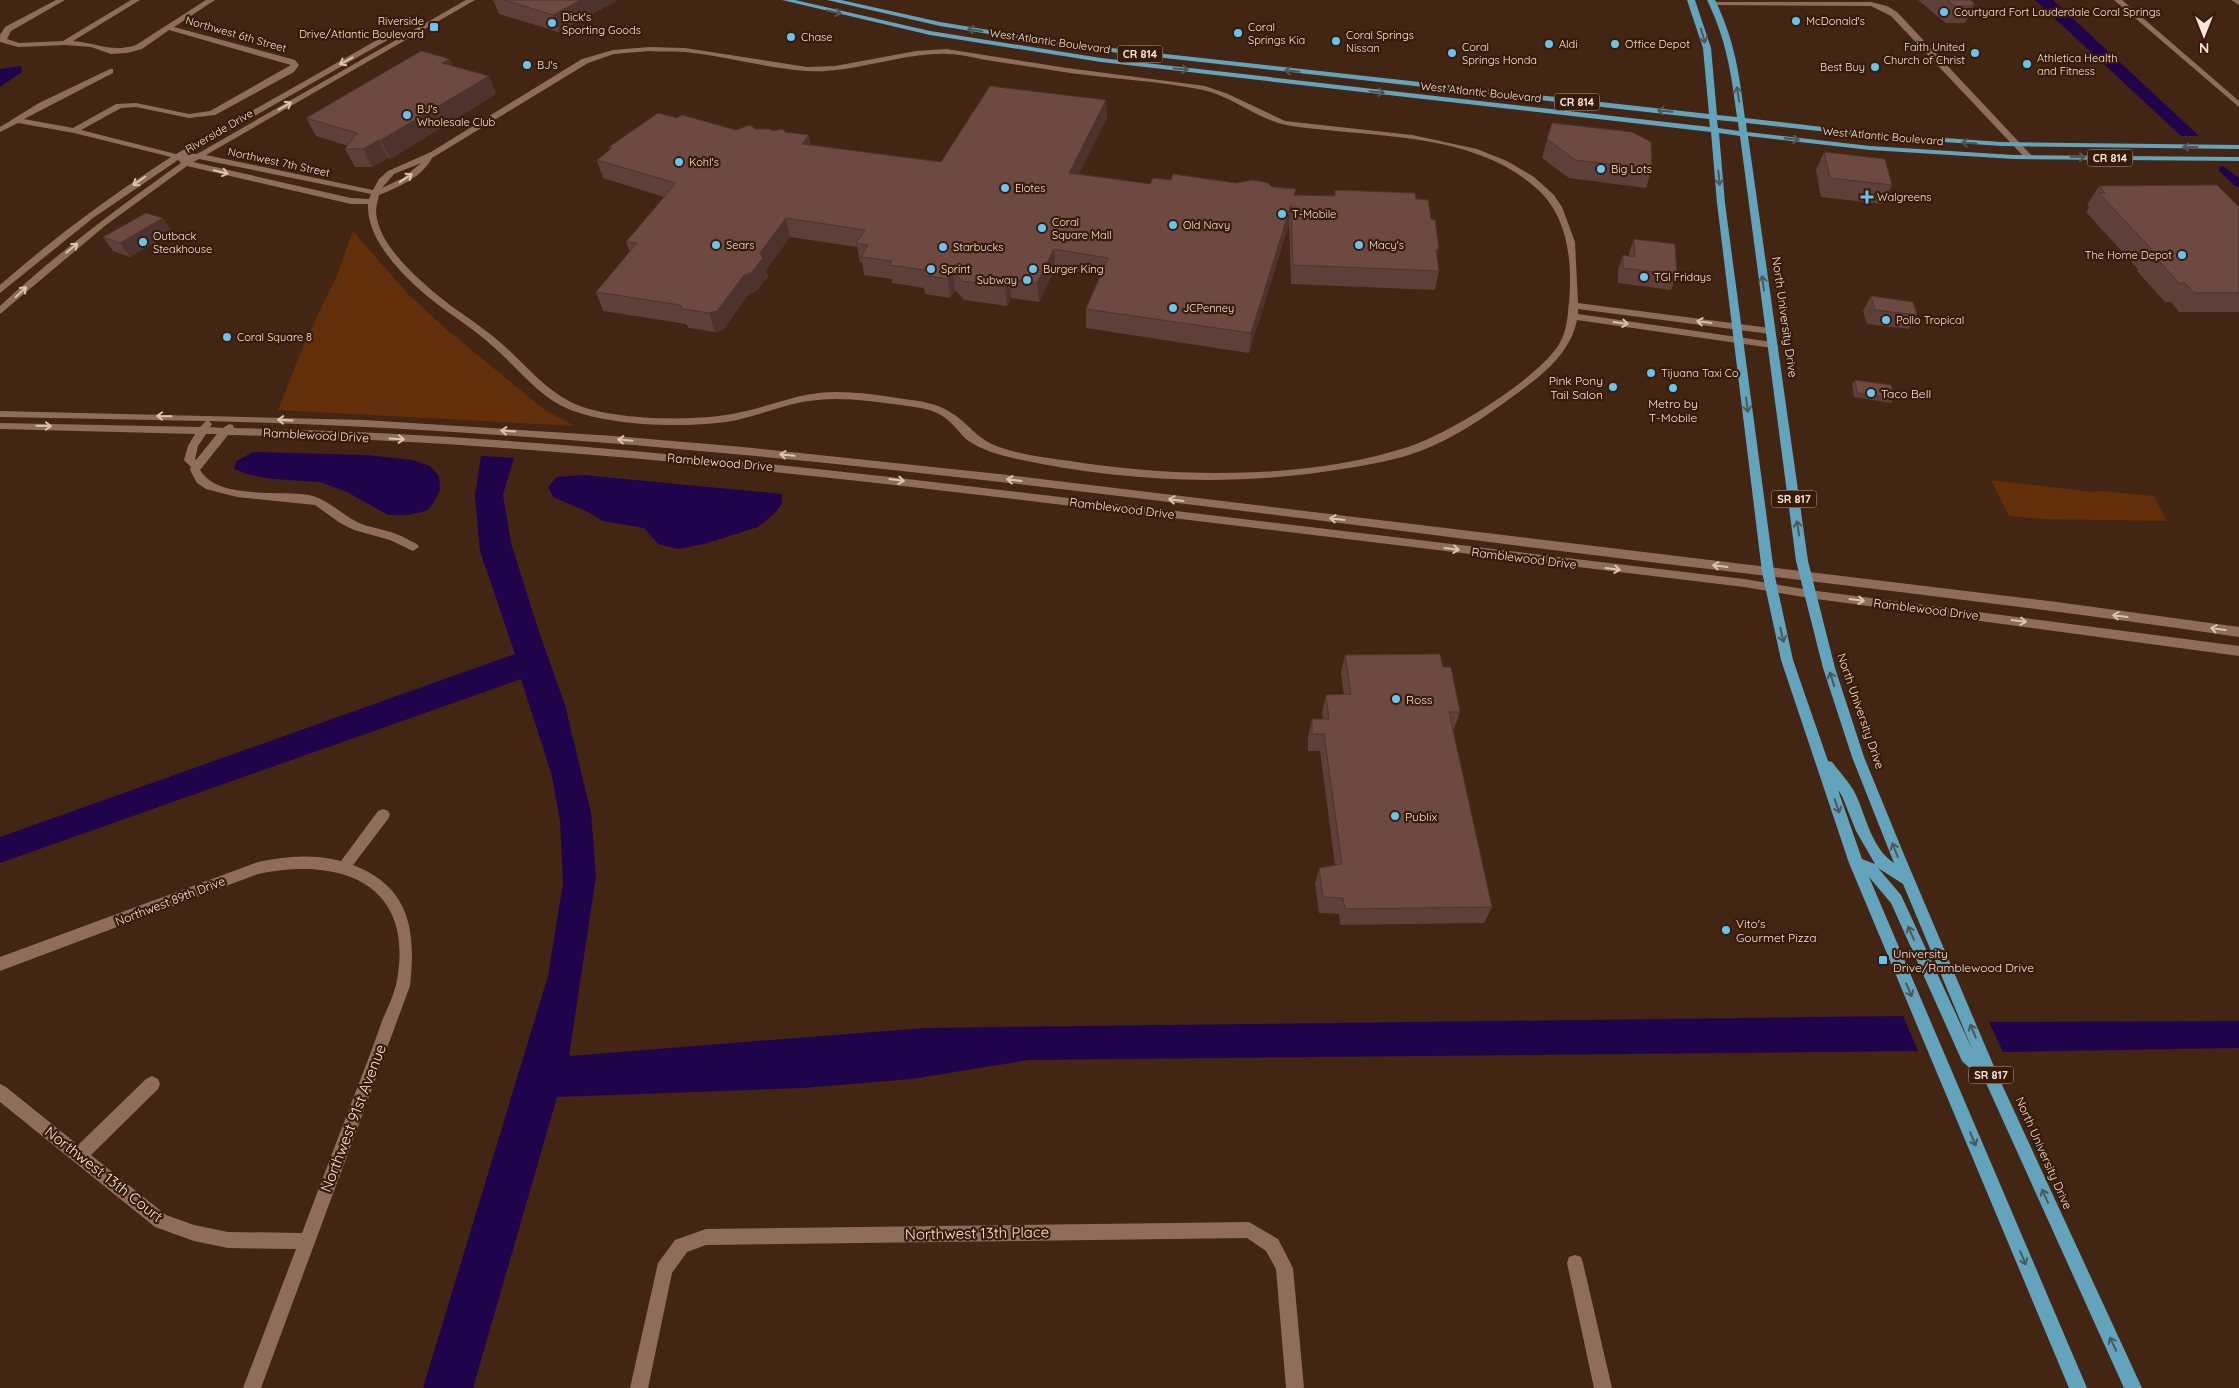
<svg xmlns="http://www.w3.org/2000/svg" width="2239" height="1388" viewBox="0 0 2239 1388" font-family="Quicksand,sans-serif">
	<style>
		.green { fill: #622f0a }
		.water { fill: #1f044c }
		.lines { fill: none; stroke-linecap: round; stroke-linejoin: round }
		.canal { fill: #1f044c; fill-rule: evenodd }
		.minor { fill: #906d5a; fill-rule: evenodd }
		.major { fill: #63a3bc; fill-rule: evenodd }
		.wall { fill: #5f3f39 }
		.shaded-wall { fill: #4d332e }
		.building { fill: #6e4942; stroke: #4d332e }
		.oneway { stroke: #4b585a }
		.oneway2 { stroke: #dac2b4 }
		.poi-dot { fill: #67c4ef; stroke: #371b09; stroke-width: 2 }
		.labels { text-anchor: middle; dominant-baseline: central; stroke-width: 4.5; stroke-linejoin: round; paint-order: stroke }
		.far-poi-label { font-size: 11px; fill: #fae6db; stroke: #371b09; text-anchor: start }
		.far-street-label { font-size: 11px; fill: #fae6db; stroke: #371b09 }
		.shield { fill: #371b09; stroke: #c0a99c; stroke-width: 1 }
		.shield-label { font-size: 11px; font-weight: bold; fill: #fae6db }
		.street-label { font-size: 12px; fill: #fae6db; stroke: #371b09 }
		.poi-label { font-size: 12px; fill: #fae6db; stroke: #371b09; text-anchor: start }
		.near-street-label { font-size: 15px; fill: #fae6db; stroke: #371b09 }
	</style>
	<rect width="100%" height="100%" fill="#422513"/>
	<g class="green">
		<path d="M 353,231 L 408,294 L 445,328 L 546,411 L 575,426 L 278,410 L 304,344 L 337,275 Z"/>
		<path d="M 1991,480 L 2092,492 L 2102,491 L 2154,496 L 2167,521 L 2041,519 L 2009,516 Z"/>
	</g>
	<g class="water">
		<path d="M 2035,0 L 2053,0 L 2199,136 L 2181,136 Z"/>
		<path d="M 21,66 L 22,72 L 0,87 L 0,69 Z"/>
		<path d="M 253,452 L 367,455 L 412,460 L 430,466 L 439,476 L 440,490 L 433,504 L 426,511 L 408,515 L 388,515 L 347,492 L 320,482 L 272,479 L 250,475 L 234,469 L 237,461 Z"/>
		<path d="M 481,456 L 514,458 L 503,495 L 511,543 L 539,632 L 565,705 L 591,813 L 596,876 L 569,1056 L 924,1028 L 1903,1016 L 1918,1051 L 1028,1060 L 912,1079 L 803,1088 L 557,1097 L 473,1388 L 423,1388 L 548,976 L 563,883 L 560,821 L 552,776 L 521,679 L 0,863 L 0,837 L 515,654 L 480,551 L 475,496 Z"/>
		<path d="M 583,475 L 782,494 L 782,504 L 773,515 L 758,527 L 704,544 L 678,549 L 658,544 L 644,528 L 603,521 L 588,512 L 553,497 L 548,487 L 557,477 Z"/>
		<path d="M 2239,1021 L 2239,1048 L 2003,1052 L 1989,1022 Z"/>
	</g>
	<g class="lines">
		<path class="canal" d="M 2223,166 L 2239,178 L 2239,187 L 2235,186 L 2219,171 L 2219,167 Z"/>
		<g class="minor">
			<path d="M 56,0 L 65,0 L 11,31 L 7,39 L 19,43 L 63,41 L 131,0 L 140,0 L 73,41 C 97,43 112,53 136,45 L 206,0 L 215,0 L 174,27 L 295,60 L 299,65 L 294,72 L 215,115 L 189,118 L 136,107 L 121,108 L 81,130 L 176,154 L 386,35 L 393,37 L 188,154 L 197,154 L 466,0 L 475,0 L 206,155 L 373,190 L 379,179 L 388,171 L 431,152 L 582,59 L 613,50 L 649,47 L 685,48 L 807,67 L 835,66 L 916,51 L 946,49 L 1067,68 L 1205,86 L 1228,94 L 1285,121 L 1412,135 L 1477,149 L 1507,161 L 1534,177 L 1554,195 L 1562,207 L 1575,242 L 1578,303 L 1770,328 L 1775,331 L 1770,334 L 1578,309 L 1578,314 L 1772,342 L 1777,345 L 1772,348 L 1577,320 C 1570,355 1540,377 1512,397 C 1485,417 1454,438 1423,450 C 1397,460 1369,465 1342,469 C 1235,487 1123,482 1017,459 C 1000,455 980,450 966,439 C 958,431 951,421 941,415 C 929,408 914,407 901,405 C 874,402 845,397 818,400 C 790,402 764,414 737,420 C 693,429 600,427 560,405 C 536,392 517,368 497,350 C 482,336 465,324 448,312 C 417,290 366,246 368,204 L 351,204 L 187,166 L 106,225 L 0,314 L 0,306 C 57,253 118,208 181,163 L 178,160 L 93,218 L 0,293 L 0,285 C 54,238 110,196 171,157 L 74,133 L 18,123 L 0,132 L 0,127 L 39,103 L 110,69 L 113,69 L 113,73 L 24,119 L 73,128 L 116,104 L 136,103 L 189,114 L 210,111 L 291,65 L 169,30 L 142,49 L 127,53 L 111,54 L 91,47 L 65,45 L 18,47 L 0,42 L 0,35 L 5,27 ZM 649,51 C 661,52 673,51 685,52 C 726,56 765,68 806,71 C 850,74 894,55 938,54 C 954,53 970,57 986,60 C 1014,64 1042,69 1070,73 C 1114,79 1160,81 1203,90 C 1235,97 1260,122 1292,126 C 1371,138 1473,131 1536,188 C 1571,218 1573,270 1568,312 C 1567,323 1565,335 1558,346 C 1533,382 1450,433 1408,447 C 1306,480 1176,478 1070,461 C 1047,458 1022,455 999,447 C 975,438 970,424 950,412 C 937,403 919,401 904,399 C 876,395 847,390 819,393 C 791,396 764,408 737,413 C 696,422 605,421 569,401 C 540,386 520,358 495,338 C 476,322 455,310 436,294 C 415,276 383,248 377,219 C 375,208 377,205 379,195 C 399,187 422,177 432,158 L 588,63 L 614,54 ZM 199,159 L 371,194 L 369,199 L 351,198 L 193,162 ZM 421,163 L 403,178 L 382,188 L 394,174 Z"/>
			<path d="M 2114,0 L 2122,0 L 2239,101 L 2239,107 Z"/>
			<path d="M 2231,0 L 2239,0 L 2239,5 Z"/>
			<path d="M 1713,2 L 1871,2 L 1887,6 L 1897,12 L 2033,157 L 2026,159 L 1891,16 L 1871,6 L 1711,5 L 1709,4 Z"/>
			<path d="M 0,411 L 364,420 L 614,436 L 743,447 L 999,474 L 2057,602 L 2239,627 L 2239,637 C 1982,599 1723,572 1465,539 C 1047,486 630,432 209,421 L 212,424 L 210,427 L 223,428 L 229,424 L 233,425 L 234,428 C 521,434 807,466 1092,501 C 1310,527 1527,553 1744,579 L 1809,590 L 2239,646 L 2239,656 L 1809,598 L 1744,587 C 1529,561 1313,535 1098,509 C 809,474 519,441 228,435 L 200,470 C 218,500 279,490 309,495 C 328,499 342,515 359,523 C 371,528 384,529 396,534 C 403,536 410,541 417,544 L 419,547 L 413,551 L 390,540 L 354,530 L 340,523 L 315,505 L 237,497 L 206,489 L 197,483 L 190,470 L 191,467 L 184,460 L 188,446 L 195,434 L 0,429 L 0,423 L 200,427 L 206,421 L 0,417 ZM 206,434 L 217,434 L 196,460 L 195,459 L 198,446 Z"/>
			<path d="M 383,809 L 388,811 L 390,815 L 388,819 L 353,865 C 411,887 416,932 410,986 L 261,1388 L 243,1388 L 296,1249 L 228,1248 L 194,1241 L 155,1227 L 0,1102 L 0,1084 L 6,1087 L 78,1145 L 146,1079 L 152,1076 L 158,1079 L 160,1084 L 158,1089 L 91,1155 L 166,1215 L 194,1225 L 228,1232 L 302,1233 C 320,1185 338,1138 356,1091 C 365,1068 374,1044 382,1021 C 387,1009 393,997 396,985 C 417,885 343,856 258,874 L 0,971 L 0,957 L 258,862 C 287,856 312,854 341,861 L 378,811 Z"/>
			<path d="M 1249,1222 L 1278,1239 L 1293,1268 L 1304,1388 L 1286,1388 L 1276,1269 L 1266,1251 L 1247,1238 L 706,1245 L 687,1252 L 672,1273 L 648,1388 L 630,1388 L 658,1263 L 675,1240 L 706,1229 Z"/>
			<path d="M 1575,1255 L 1581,1257 L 1583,1263 L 1612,1388 L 1594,1388 L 1567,1263 L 1569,1257 Z"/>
		</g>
		<path class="major" d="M 782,0 L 795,0 L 930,31 L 1101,58 L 1710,127 L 1709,119 L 1075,48 L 940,26 L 827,0 L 841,0 L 940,22 L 1075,44 L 1709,114 L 1703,48 L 1687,0 L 1695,0 L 1711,48 L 1717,115 L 1737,117 C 1731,73 1727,41 1707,0 L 1715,0 C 1735,41 1739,73 1745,118 L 1873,133 L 2001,142 L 2239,145 L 2239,149 L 2001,146 L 1873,137 L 1746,123 L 1747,132 L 1870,146 L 2014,155 L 2239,157 L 2239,161 L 2014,159 L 1870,150 L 1748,136 L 1808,561 L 1835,668 L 1864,757 L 1905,857 L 1998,1076 L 2142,1388 L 2124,1388 L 1986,1083 L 1962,1061 L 1891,903 L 1869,877 L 2087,1388 L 2069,1388 L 1849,863 L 1781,660 L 1762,572 L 1717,203 L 1711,132 L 1101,62 L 930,35 ZM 1717,120 L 1738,122 L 1739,131 L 1718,128 ZM 1719,133 L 1740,136 L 1796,561 L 1823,668 L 1852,757 L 1894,863 C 1870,847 1866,814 1854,791 C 1848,781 1839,771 1832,762 L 1828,761 L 1793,660 L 1774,572 L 1725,203 ZM 1838,790 L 1842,796 L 1856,831 L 1875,864 L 1862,859 ZM 1878,868 L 1903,884 L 1973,1051 L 1901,895 Z"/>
	</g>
	<g class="wall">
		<path d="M 493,0 L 618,0 L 559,32 L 499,14 Z"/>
		<path d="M 1918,0 L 1971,0 L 1975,4 L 1965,23 L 1946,23 Z"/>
		<path d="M 450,59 L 452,66 L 489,76 L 496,94 L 390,159 L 388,158 L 372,167 L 355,167 L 345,149 L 348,146 L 316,136 L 306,118 Z"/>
		<path d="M 1106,100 L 1107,118 L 1078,174 L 1150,184 L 1171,180 L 1272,187 L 1295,195 L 1334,196 L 1335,190 L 1416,199 L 1437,257 L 1439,271 L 1435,290 L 1291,284 L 1289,224 L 1249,353 L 1086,328 L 1086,309 L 1100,275 L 1055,268 L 1039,302 L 1011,298 L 1007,306 L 964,300 L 955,290 L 950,298 L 925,294 L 924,288 L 892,283 L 892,279 L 864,275 L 862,262 L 860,262 L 857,247 L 790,237 L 766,270 L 768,277 L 756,291 L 749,294 L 723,330 L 715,332 L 689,328 L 686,324 L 603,311 L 596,292 L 630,252 L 626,242 L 664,197 L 603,178 L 597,160 L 610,150 L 609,147 L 677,118 L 736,130 L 755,129 L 773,131 L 785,132 L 811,145 L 941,162 Z"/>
		<path d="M 1552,123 L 1652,169 L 1646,188 L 1569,178 L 1542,158 Z"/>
		<path d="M 1824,152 L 1892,185 L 1882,204 L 1821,197 L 1816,170 Z"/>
		<path d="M 2099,186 L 2239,207 L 2239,312 L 2179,312 L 2171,302 L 2165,302 L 2137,271 L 2138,269 L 2086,212 L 2089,207 L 2087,205 Z"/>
		<path d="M 163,218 L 172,232 L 130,257 L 113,251 L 103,237 Z"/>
		<path d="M 1634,239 L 1677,275 L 1671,290 L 1618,283 L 1618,269 L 1623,255 L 1629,256 L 1629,253 Z"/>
		<path d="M 1871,296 L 1917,315 L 1909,329 L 1867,324 L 1863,311 Z"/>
		<path d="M 1855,380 L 1894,398 L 1891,403 L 1854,397 L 1852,384 Z"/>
		<path d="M 1345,655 L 1443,667 L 1460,712 L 1454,729 L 1453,729 L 1492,907 L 1484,923 L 1340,925 L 1339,914 L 1319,913 L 1315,884 L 1319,868 L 1335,865 L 1320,751 L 1308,751 L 1308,736 L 1312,719 L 1323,719 L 1322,713 L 1326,695 L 1344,695 L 1341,673 Z"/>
	</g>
	<g class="shaded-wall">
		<path d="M 581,0 L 618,0 L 559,32 L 553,15 Z"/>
		<path d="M 450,59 L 457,77 L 442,63 Z"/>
		<path d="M 489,76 L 496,94 L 390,159 L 381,140 Z"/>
		<path d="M 1106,100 L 1107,118 L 1070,192 L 1069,173 Z"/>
		<path d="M 809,135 L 813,153 L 802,144 Z"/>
		<path d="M 379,140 L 388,158 L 372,167 L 363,149 Z"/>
		<path d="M 1291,205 L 1289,224 L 1249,353 L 1251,333 Z"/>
		<path d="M 163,218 L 172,232 L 130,257 L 120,243 Z"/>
		<path d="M 786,218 L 790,237 L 766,270 L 768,277 L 756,291 L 749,294 L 723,330 L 715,332 L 709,313 L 760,253 Z"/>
		<path d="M 1439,248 L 1434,266 L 1436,250 Z"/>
		<path d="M 1054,249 L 1055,268 L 1039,302 L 1037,283 Z"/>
		<path d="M 953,271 L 955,290 L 950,298 L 948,279 Z"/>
		<path d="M 1010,279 L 1011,298 L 1007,306 L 1005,287 Z"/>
	</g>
	<g class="building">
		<path d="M 504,0 L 581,0 L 553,15 Z"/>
		<path d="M 1947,0 L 1971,0 L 1975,4 L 1972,4 L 1974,6 L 1955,6 Z"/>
		<path d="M 421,51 L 450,59 L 442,63 L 489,76 L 381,140 L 379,140 L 363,149 L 345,149 L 357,133 L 306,118 Z"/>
		<path d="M 990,86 L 1106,100 L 1069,173 L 1150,184 L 1153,178 L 1171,180 L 1173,174 L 1236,183 L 1253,180 L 1268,183 L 1272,187 L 1296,189 L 1294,195 L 1335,196 L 1335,190 L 1415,193 L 1416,199 L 1428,200 L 1431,219 L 1435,220 L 1439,248 L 1436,250 L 1439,271 L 1293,265 L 1291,205 L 1251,333 L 1086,309 L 1108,258 L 1054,249 L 1037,283 L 1010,279 L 1005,287 L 962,281 L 953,271 L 948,279 L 922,275 L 925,270 L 889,265 L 892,261 L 861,257 L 868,245 L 856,243 L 865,230 L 786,218 L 760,253 L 763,258 L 751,273 L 744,275 L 717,311 L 709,313 L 683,309 L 680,305 L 596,292 L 637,243 L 626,242 L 676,183 L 597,160 L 612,148 L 609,147 L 658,113 L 677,118 L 682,115 L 736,130 L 750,125 L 755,129 L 769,129 L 773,131 L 783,129 L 785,132 L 809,135 L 802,144 L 941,162 Z"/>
		<path d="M 1552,123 L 1632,132 L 1651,142 L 1652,169 L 1575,160 L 1547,139 Z"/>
		<path d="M 1824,152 L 1885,159 L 1892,185 L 1830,178 Z"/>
		<path d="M 2217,185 L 2239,207 L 2239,293 L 2194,293 L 2185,283 L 2179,283 L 2151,252 L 2154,252 L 2099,193 L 2105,193 L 2099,186 Z"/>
		<path d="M 146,213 L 163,218 L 120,243 L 103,237 Z"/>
		<path d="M 1634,239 L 1675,244 L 1677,275 L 1623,268 L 1623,255 L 1635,257 Z"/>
		<path d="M 1871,296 L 1913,302 L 1917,315 L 1875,310 Z"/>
		<path d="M 1855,380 L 1891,385 L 1894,398 L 1857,393 Z"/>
		<path d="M 1440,654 L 1443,667 L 1451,667 L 1460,712 L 1449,712 L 1492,907 L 1345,909 L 1343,898 L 1323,897 L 1319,868 L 1342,864 L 1324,734 L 1312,734 L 1312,719 L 1329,719 L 1326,695 L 1351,694 L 1345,655 Z"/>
	</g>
	<defs><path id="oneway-shaft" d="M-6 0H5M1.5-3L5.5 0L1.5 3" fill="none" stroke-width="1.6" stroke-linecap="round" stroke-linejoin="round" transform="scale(1.25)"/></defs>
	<g class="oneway">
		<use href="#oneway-shaft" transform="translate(834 12) rotate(13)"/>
		<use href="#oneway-shaft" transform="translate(975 30) rotate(-170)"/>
		<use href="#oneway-shaft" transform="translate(1703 36) rotate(73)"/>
		<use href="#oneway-shaft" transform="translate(1181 69) rotate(6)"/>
		<use href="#oneway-shaft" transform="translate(1292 71) rotate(-174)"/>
		<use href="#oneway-shaft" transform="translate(1377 92) rotate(6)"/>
		<use href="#oneway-shaft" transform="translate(1738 94) rotate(-99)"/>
		<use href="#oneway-shaft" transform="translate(1665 111) rotate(-174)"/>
		<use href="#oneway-shaft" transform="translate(1792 139) rotate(6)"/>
		<use href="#oneway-shaft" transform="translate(1969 143) rotate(-177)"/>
		<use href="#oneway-shaft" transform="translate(2190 147) rotate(-180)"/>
		<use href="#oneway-shaft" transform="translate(2078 157)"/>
		<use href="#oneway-shaft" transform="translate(1719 178) rotate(85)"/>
		<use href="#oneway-shaft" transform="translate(1763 283) rotate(-98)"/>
		<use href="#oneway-shaft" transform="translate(1747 405) rotate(83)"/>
		<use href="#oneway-shaft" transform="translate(1798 528) rotate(-98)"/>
		<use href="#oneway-shaft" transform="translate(1782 635) rotate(77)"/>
		<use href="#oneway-shaft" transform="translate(1832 679) rotate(-108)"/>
		<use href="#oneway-shaft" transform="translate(1837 806) rotate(71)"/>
		<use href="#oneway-shaft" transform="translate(1895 850) rotate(-112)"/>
		<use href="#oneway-shaft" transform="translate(1911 933) rotate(-114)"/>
		<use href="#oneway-shaft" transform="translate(1909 990) rotate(67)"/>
		<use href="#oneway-shaft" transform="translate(1973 1031) rotate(-113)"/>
		<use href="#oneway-shaft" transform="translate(1973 1139) rotate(67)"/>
		<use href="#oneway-shaft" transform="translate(2045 1196) rotate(-114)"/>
		<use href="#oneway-shaft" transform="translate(2023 1258) rotate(67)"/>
		<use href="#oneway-shaft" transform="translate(2113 1344) rotate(-115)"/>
	</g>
	<g class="oneway2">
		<use href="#oneway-shaft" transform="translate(346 61) rotate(151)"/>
		<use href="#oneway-shaft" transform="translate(285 106) rotate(-30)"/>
		<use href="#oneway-shaft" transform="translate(221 172) rotate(13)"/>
		<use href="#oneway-shaft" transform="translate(406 178) rotate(-34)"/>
		<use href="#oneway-shaft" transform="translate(139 181) rotate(145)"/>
		<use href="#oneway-shaft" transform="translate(72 248) rotate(-39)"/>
		<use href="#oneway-shaft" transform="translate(21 292) rotate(-43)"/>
		<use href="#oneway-shaft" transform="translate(1704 322) rotate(-172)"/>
		<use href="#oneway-shaft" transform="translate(1621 323) rotate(8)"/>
		<use href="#oneway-shaft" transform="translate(164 416) rotate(-179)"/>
		<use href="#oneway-shaft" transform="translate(285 420) rotate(-177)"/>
		<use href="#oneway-shaft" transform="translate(44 426) rotate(1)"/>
		<use href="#oneway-shaft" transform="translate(508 431) rotate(-176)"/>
		<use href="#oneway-shaft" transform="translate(397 439) rotate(3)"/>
		<use href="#oneway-shaft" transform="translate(625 440) rotate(-175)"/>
		<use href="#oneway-shaft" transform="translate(787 455) rotate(-174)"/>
		<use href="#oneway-shaft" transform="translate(897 480) rotate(7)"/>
		<use href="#oneway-shaft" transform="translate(1014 480) rotate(-173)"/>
		<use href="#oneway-shaft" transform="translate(1176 500) rotate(-173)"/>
		<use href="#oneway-shaft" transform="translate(1337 519) rotate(-173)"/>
		<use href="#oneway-shaft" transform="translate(1452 549) rotate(7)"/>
		<use href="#oneway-shaft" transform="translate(1720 566) rotate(-173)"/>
		<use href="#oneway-shaft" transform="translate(1613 569) rotate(7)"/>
		<use href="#oneway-shaft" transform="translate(1857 600) rotate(7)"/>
		<use href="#oneway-shaft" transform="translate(2120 616) rotate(-173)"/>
		<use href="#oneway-shaft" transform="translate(2019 621) rotate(7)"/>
		<use href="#oneway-shaft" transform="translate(2218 629) rotate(-172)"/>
	</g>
	<g class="poi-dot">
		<circle cx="1944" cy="12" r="5"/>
		<circle cx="1796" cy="21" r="5"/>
		<circle cx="552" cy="23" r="5"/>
		<rect x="429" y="22" width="10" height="10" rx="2.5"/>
		<circle cx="1238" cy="33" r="5"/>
		<circle cx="791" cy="37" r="5"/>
		<circle cx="1336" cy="41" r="5"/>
		<circle cx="1549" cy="44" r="5"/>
		<circle cx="1615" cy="44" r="5"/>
		<circle cx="1452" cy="53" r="5"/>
		<circle cx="1975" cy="53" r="5"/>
		<circle cx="2027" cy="64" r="5"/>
		<circle cx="527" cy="65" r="5"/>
		<circle cx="1875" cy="67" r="5"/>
		<circle cx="407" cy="115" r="5"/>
		<circle cx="679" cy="162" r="5"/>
		<circle cx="1601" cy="169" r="5"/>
		<circle cx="1005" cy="188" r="5"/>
		<path d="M1864.5 189.5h5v5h5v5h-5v5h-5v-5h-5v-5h5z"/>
		<circle cx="1282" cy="214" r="5"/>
		<circle cx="1173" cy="225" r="5"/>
		<circle cx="1042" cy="228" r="5"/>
		<circle cx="143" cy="242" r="5"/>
		<circle cx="716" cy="245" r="5"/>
		<circle cx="1359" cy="245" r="5"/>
		<circle cx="943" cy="247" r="5"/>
		<circle cx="2182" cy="255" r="5"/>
		<circle cx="931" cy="269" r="5"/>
		<circle cx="1033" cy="269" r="5"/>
		<circle cx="1644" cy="277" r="5"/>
		<circle cx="1027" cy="280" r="5"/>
		<circle cx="1173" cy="308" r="5"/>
		<circle cx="1886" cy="320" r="5"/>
		<circle cx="227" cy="337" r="5"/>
		<circle cx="1651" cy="373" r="5"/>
		<circle cx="1613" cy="387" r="5"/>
		<circle cx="1673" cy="388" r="5"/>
		<circle cx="1871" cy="393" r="5"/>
		<circle cx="1396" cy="699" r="5"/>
		<circle cx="1395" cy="816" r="5"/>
		<circle cx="1726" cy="930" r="5"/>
		<rect x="1878" y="955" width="10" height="10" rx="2.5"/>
	</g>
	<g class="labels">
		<g class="far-poi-label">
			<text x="1954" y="12">Courtyard Fort Lauderdale Coral Springs</text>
			<text x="562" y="17">Dick's<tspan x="562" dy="13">Sporting Goods</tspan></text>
			<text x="424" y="21" text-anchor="end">Riverside<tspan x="424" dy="13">Drive/Atlantic Boulevard</tspan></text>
			<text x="1806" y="21">McDonald's</text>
			<text x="1248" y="27">Coral<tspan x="1248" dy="13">Springs Kia</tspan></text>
			<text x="1346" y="35">Coral Springs<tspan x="1346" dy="13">Nissan</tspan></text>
			<text x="801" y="37">Chase</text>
			<text x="1559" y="44">Aldi</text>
			<text x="1625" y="44">Office Depot</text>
			<text x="1462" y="47">Coral<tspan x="1462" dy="13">Springs Honda</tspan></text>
			<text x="1965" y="47" text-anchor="end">Faith United<tspan x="1965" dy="13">Church of Christ</tspan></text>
			<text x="2037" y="58">Athletica Health<tspan x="2037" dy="13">and Fitness</tspan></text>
			<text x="537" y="65">BJ's</text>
			<text x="1865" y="67" text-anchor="end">Best Buy</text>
			<text x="417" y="109">BJ's<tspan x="417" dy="13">Wholesale Club</tspan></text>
			<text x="689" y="162">Kohl's</text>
			<text x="1611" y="169">Big Lots</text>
			<text x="1015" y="188">Elotes</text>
			<text x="1877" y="197">Walgreens</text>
			<text x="1292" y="214">T-Mobile</text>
			<text x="1052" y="222">Coral<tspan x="1052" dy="13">Square Mall</tspan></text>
			<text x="1183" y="225">Old Navy</text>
			<text x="153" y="236">Outback<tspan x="153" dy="13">Steakhouse</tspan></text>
			<text x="726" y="245">Sears</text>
			<text x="1369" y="245">Macy's</text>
			<text x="953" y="247">Starbucks</text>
			<text x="2172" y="255" text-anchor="end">The Home Depot</text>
			<text x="941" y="269">Sprint</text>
			<text x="1043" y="269">Burger King</text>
			<text x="1654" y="277">TGI Fridays</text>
			<text x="1017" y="280" text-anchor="end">Subway</text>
			<text x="1183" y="308">JCPenney</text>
			<text x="1896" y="320">Pollo Tropical</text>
			<text x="237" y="337">Coral Square 8</text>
			<text x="1661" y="373">Tijuana Taxi Co</text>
		</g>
		<g class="far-street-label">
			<text transform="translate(236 34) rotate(16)">Northwest 6th Street</text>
			<text transform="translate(1050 41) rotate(8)">West Atlantic Boulevard</text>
			<text transform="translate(1481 92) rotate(6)">West Atlantic Boulevard</text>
			<text transform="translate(219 131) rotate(-30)">Riverside Drive</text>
			<text transform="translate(1883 136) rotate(5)">West Atlantic Boulevard</text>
			<text transform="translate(279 162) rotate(12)">Northwest 7th Street</text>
		</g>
		<g class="shield">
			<rect x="1117.5" y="45.5" width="45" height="17" rx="4"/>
			<rect x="1554.5" y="93.5" width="45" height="17" rx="4"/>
			<rect x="2087.5" y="149.5" width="45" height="17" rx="4"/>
			<rect x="1771.5" y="490.5" width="45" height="17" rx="4"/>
			<rect x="1968.5" y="1066.5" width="45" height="17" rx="4"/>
		</g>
		<g class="shield-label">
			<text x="1140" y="54">CR 814</text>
			<text x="1577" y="102">CR 814</text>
			<text x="2110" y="158">CR 814</text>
			<text x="1794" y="499">SR 817</text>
			<text x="1991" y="1075">SR 817</text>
		</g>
		<g class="street-label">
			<text transform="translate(1785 317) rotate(82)">North University Drive</text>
			<text transform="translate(316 435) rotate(3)">Ramblewood Drive</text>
			<text transform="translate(720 462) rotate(5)">Ramblewood Drive</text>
			<text transform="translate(1122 508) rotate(7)">Ramblewood Drive</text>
			<text transform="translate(1524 558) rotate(7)">Ramblewood Drive</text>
			<text transform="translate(1926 609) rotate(7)">Ramblewood Drive</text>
			<text transform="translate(1861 711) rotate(71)">North University Drive</text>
			<text transform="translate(170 901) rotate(-21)">Northwest 89th Drive</text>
			<text transform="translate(2044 1153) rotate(66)">North University Drive</text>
		</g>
		<g class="poi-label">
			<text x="1603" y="380" text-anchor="end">Pink Pony<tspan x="1603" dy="14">Tail Salon</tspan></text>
			<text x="1881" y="393">Taco Bell</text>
			<text x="1673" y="403" text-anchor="middle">Metro by<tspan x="1673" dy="14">T-Mobile</tspan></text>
			<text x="1406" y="699">Ross</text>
			<text x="1405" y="816">Publix</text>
			<text x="1736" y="923">Vito's<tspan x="1736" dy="14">Gourmet Pizza</tspan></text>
			<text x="1893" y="953">University<tspan x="1893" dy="14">Drive/Ramblewood Drive</tspan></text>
		</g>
		<g class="near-street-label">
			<text transform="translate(353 1118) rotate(-69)">Northwest 91st Avenue</text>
			<text transform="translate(104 1174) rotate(38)">Northwest 13th Court</text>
			<text transform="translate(977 1233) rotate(-1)">Northwest 13th Place</text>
		</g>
	</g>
	<g transform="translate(2204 35) rotate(180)" stroke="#371b09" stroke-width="4" paint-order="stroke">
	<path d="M0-4L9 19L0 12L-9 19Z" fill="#fae6db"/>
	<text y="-8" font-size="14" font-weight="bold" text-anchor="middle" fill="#fae6db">N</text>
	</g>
</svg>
